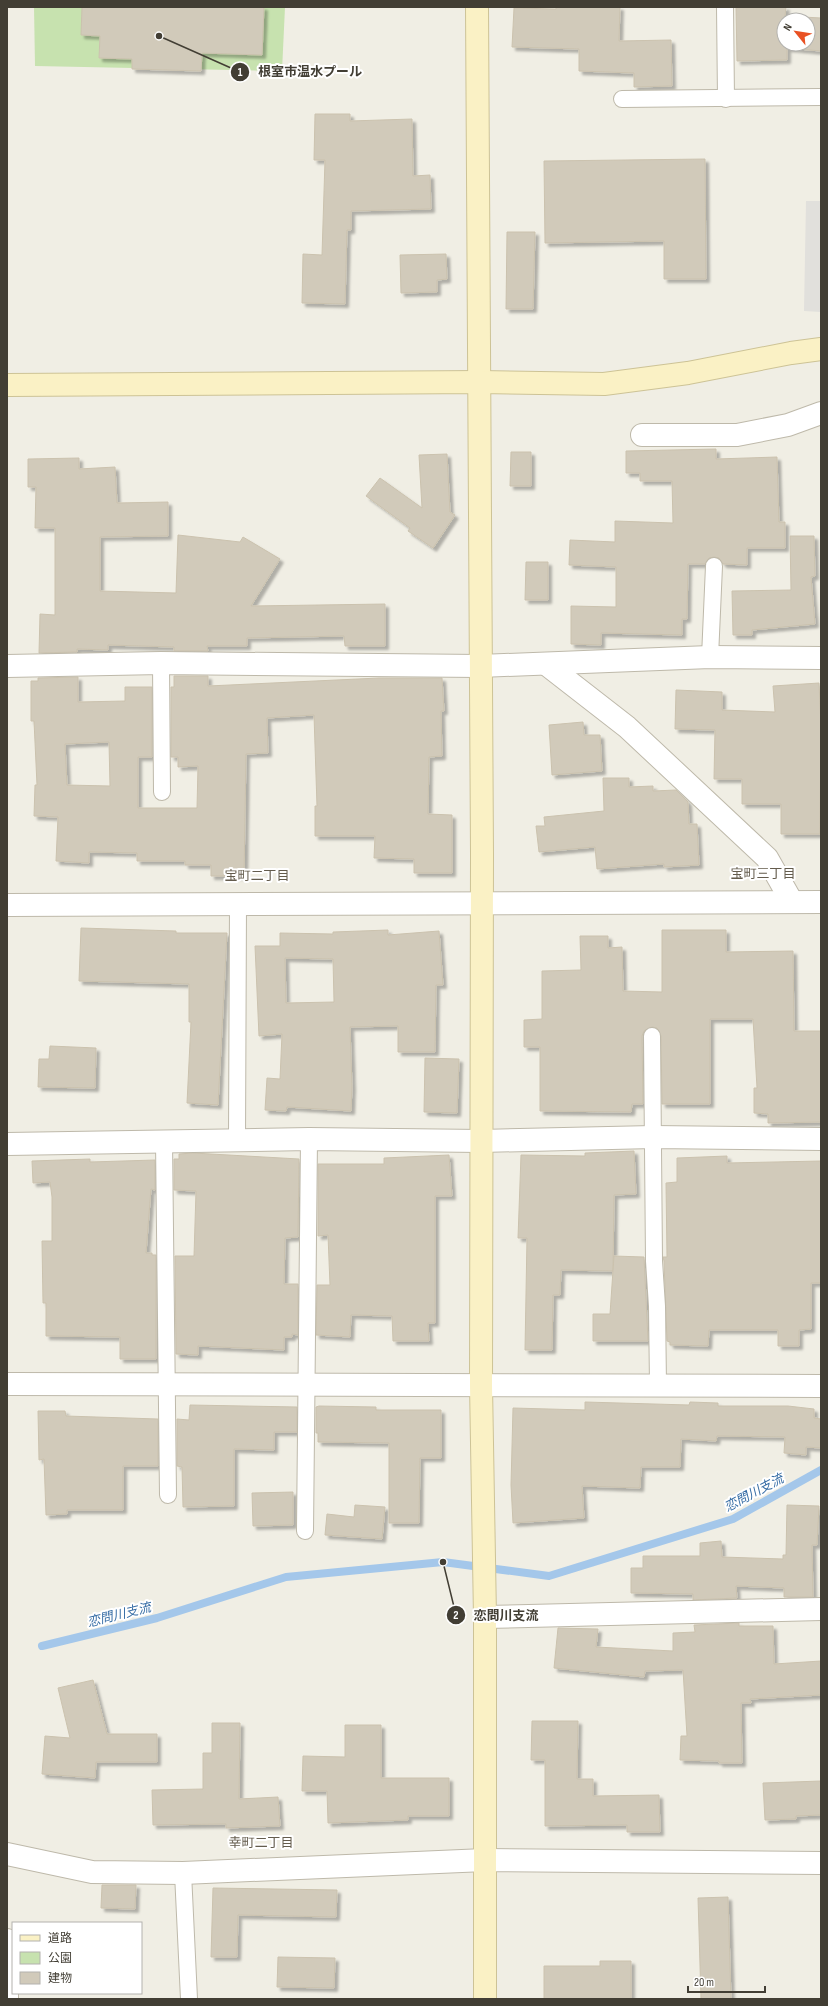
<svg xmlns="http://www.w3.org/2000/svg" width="828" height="2006" viewBox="0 0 828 2006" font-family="'Sofia Sans Condensed','Noto Sans JP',sans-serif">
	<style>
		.green { fill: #c7e2af }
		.parking { fill: #e1e0dc }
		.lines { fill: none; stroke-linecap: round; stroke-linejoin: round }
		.stream { stroke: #a4c7ea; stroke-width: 8 }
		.building { fill: #d1caba; stroke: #cbc2ae; fill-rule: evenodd; filter: url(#shadow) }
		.lane-casing { stroke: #beb9aa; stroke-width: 18 }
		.street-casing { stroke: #beb9aa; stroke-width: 24 }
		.secondary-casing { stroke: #cdc396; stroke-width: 24 }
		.lane { stroke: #fff; stroke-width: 16 }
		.street { stroke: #fff; stroke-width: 22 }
		.secondary { stroke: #faf1c5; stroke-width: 22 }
		.labels { text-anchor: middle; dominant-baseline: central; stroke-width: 4; stroke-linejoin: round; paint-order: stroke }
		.neighbourhood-label { font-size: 13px; fill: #645c4d; stroke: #fff }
		.water-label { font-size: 13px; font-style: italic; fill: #376da5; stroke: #fff }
		.leader { fill: none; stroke: #423e34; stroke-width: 1.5 }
		.callout-dot { fill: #423e34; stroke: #fff; stroke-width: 1.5 }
		.mark-label { font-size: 12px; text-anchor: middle; font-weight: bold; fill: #fff }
		.callout-label { font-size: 13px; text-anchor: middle; font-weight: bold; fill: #423e34; stroke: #fff; stroke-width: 4; stroke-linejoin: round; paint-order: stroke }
	</style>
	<defs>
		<filter id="shadow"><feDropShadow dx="3.5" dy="3.5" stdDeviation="1" flood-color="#0004"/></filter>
	</defs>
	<rect width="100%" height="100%" fill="#f0eee4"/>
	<path class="green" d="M 34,7 L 285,7 L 282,71 L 35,66 Z"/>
	<path class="parking" d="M 806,201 L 821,201 L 821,312 L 804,311 Z"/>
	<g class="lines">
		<path class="stream" d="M 42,1646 L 157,1618 L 286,1577 L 443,1562 L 549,1576 L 733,1519 L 821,1470"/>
	</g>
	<g class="building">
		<path d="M 82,7 L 264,7 L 262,55 L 202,53 L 201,71 L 132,69 L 132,59 L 99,58 L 100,36 L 81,35 Z"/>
		<path d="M 556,7 L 620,7 L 619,41 L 671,40 L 672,86 L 634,87 L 634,73 L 579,71 L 579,49 L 512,47 L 514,8 L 556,9 Z"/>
		<path d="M 736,7 L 786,7 L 785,16 L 821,18 L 821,51 L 787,48 L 787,60 L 737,61 ZM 784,20 L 808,20 L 808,44 L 784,44 Z"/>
		<path d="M 315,114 L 350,114 L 350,121 L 412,119 L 413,176 L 430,175 L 431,209 L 351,211 L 351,230 L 347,230 L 345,304 L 302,303 L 303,254 L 322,255 L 325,160 L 314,160 Z"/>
		<path d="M 705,159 L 706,279 L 664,279 L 664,241 L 545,243 L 544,161 Z"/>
		<path d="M 507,232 L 535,232 L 533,309 L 506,309 Z"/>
		<path d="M 446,254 L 447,279 L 437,280 L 437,292 L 401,293 L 400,255 Z"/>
		<path d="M 716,449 L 716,459 L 777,457 L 779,522 L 785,522 L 785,548 L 747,548 L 747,565 L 723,564 L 719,558 L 714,557 L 709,558 L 705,564 L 688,564 L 687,619 L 682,619 L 682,635 L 601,633 L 601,645 L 571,644 L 571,606 L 616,607 L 616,567 L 569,565 L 570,540 L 615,542 L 615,521 L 673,523 L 672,481 L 640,481 L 640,473 L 626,473 L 626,451 Z"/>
		<path d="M 511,452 L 531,452 L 531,486 L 510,486 Z"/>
		<path d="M 447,454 L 450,512 L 455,515 L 433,548 L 408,531 L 410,528 L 366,496 L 380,478 L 422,508 L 419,455 Z"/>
		<path d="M 79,458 L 79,469 L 115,467 L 117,503 L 168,502 L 168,536 L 100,537 L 100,591 L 176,593 L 178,535 L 240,542 L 243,537 L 280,559 L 251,606 L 385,604 L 385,646 L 345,646 L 344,636 L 247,638 L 247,646 L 207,646 L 208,651 L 174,651 L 174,647 L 108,645 L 108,650 L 77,649 L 77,652 L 39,653 L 40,614 L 55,615 L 55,528 L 35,528 L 36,487 L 28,487 L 28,459 Z"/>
		<path d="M 790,536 L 814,536 L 815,576 L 811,577 L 815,624 L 752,630 L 752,635 L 733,635 L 732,591 L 791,590 Z"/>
		<path d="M 526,562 L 548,562 L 548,600 L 525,600 Z"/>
		<path d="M 174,676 L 208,676 L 208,686 L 379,678 L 442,678 L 444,711 L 441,711 L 442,756 L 429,757 L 428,814 L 452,815 L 452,873 L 414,873 L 414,859 L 374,858 L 375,836 L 315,836 L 315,806 L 317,806 L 314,715 L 267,718 L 268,753 L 246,754 L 244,876 L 211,876 L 211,865 L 185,865 L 185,861 L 137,861 L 137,853 L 89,852 L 89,863 L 56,861 L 58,817 L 34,816 L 35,785 L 37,785 L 34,721 L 31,721 L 31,681 L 38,681 L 38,678 L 78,677 L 78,702 L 125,701 L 125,687 L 152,687 L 152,757 L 138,757 L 138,808 L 197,808 L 198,766 L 178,767 L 178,757 L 171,757 L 171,687 L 174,687 ZM 109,742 L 110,786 L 67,785 L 65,744 Z"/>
		<path d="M 819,683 L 821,724 L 820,834 L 781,834 L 781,804 L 742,804 L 742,779 L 714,779 L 715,730 L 675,729 L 676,690 L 722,692 L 722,710 L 775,712 L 773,686 Z"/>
		<path d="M 583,722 L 584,735 L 600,735 L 602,771 L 552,775 L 549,725 Z"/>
		<path d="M 603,778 L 629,778 L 629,787 L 653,786 L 653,791 L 676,790 L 688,802 L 689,824 L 697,824 L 699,865 L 664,867 L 664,864 L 597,869 L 595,847 L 539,852 L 536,826 L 545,826 L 544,817 L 604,811 Z"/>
		<path d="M 81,928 L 176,931 L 176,933 L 227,933 L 218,1105 L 187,1103 L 191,1022 L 189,1022 L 189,984 L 79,981 Z"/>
		<path d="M 388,930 L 388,935 L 439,931 L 443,985 L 436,985 L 435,1052 L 398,1052 L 398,1026 L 350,1027 L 352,1087 L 351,1111 L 287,1107 L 286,1111 L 265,1110 L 267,1078 L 280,1079 L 282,1034 L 259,1036 L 255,946 L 280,946 L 280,933 L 333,934 L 333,932 ZM 285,958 L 333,959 L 334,1002 L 286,1003 Z"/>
		<path d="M 662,930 L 726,930 L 726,952 L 793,951 L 794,1031 L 821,1031 L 821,1122 L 768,1123 L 768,1114 L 754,1113 L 754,1088 L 757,1088 L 753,1019 L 710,1019 L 710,1104 L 662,1104 L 661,1036 L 657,1028 L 652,1027 L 644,1031 L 642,1036 L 643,1104 L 632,1104 L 631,1112 L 540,1111 L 540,1047 L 524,1047 L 524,1020 L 542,1019 L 542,971 L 581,970 L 580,936 L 608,936 L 608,948 L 622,947 L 623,991 L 662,992 Z"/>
		<path d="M 50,1046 L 96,1048 L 95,1088 L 38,1087 L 39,1059 L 49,1059 Z"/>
		<path d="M 425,1058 L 459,1059 L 457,1113 L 424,1112 Z"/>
		<path d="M 634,1151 L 636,1194 L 614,1195 L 613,1271 L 561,1270 L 560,1295 L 553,1295 L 552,1350 L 525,1350 L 527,1238 L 518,1238 L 521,1155 L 585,1156 L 585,1153 Z"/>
		<path d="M 193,1153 L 299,1159 L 298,1237 L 285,1238 L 284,1284 L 298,1284 L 298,1335 L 292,1334 L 292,1337 L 284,1337 L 284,1350 L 198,1346 L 198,1355 L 176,1354 L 175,1256 L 194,1256 L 196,1191 L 174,1190 L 174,1159 L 179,1159 L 179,1154 Z"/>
		<path d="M 449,1155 L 452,1196 L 435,1196 L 435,1323 L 428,1323 L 429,1341 L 393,1341 L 392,1316 L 351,1315 L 350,1337 L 316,1335 L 317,1285 L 330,1285 L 328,1235 L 318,1236 L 318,1164 L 384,1164 L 384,1158 Z"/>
		<path d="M 727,1156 L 727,1163 L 821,1161 L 821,1283 L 811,1283 L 811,1329 L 799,1330 L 799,1346 L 778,1346 L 778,1330 L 709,1330 L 708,1346 L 670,1345 L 670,1342 L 667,1341 L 664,1261 L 663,1257 L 667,1257 L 666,1183 L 677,1182 L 677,1158 Z"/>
		<path d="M 90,1159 L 90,1162 L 155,1160 L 155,1190 L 151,1189 L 146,1253 L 152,1253 L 152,1255 L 156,1255 L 156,1359 L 120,1359 L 120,1337 L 46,1336 L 46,1303 L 43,1303 L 42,1241 L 52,1241 L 52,1197 L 50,1182 L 33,1183 L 32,1161 Z"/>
		<path d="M 614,1256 L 644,1257 L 648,1341 L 593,1341 L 593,1314 L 610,1314 Z"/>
		<path d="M 585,1402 L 689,1405 L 690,1402 L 718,1403 L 718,1406 L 788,1406 L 814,1409 L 814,1418 L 821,1419 L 821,1448 L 806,1447 L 806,1455 L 784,1453 L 785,1437 L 717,1436 L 716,1441 L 681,1439 L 680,1467 L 641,1467 L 640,1488 L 582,1486 L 584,1518 L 513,1523 L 511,1485 L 513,1408 L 585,1410 Z"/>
		<path d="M 190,1405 L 297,1407 L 297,1432 L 274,1432 L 274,1450 L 234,1449 L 234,1506 L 183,1507 L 182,1467 L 177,1466 L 177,1419 L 189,1420 Z"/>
		<path d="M 319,1406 L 376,1407 L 376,1410 L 441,1410 L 441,1458 L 420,1458 L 419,1523 L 389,1523 L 389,1443 L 318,1442 L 318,1433 L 316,1433 L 316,1407 Z"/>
		<path d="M 38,1411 L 65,1411 L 66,1416 L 158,1419 L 158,1466 L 123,1466 L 123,1510 L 67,1510 L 67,1514 L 46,1515 L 44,1459 L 39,1460 Z"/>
		<path d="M 293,1492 L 293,1525 L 253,1526 L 252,1493 Z"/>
		<path d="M 355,1505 L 385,1507 L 382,1539 L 325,1535 L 327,1514 L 354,1517 Z"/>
		<path d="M 787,1505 L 819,1506 L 817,1545 L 812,1545 L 813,1597 L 784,1597 L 784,1588 L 736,1586 L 737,1598 L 693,1600 L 693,1594 L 631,1593 L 631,1568 L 643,1568 L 643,1556 L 700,1556 L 700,1543 L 721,1541 L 722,1557 L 783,1559 L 783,1555 L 786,1555 Z"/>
		<path d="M 739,1623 L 739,1626 L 773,1626 L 774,1664 L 821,1661 L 821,1695 L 750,1699 L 751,1703 L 741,1703 L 742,1763 L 719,1763 L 719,1761 L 680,1760 L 681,1736 L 687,1736 L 683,1670 L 645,1671 L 644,1677 L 554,1668 L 558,1628 L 598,1629 L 596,1647 L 673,1651 L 673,1633 L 695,1632 L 694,1625 Z"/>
		<path d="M 93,1680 L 107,1734 L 157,1734 L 157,1762 L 96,1762 L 95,1778 L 42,1774 L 45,1736 L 70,1738 L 58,1688 Z"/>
		<path d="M 532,1721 L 578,1721 L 577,1779 L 593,1779 L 593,1796 L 659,1795 L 660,1832 L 627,1832 L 627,1825 L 545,1826 L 545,1760 L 531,1760 Z"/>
		<path d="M 212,1723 L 240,1723 L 239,1799 L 278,1797 L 280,1826 L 226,1828 L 226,1824 L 153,1825 L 152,1790 L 203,1789 L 203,1753 L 212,1753 Z"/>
		<path d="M 345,1725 L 381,1725 L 381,1778 L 449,1778 L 449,1816 L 408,1816 L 408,1820 L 328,1823 L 327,1791 L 302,1791 L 303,1756 L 345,1757 Z"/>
		<path d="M 821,1781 L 821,1815 L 796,1816 L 796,1819 L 765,1820 L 763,1783 Z"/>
		<path d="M 102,1885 L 136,1885 L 135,1909 L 101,1908 Z"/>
		<path d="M 213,1888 L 337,1890 L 336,1917 L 238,1915 L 237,1957 L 211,1957 Z"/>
		<path d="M 728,1897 L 731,1999 L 701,1999 L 698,1898 Z"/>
		<path d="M 278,1957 L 335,1958 L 334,1988 L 277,1987 Z"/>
		<path d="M 600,1961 L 631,1961 L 631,1999 L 544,1999 L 544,1966 L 600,1966 Z"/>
	</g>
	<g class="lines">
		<defs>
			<g id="lane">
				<path d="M 725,7 L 726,99"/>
				<path d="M 622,99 L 821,97"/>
				<path d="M 710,657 L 714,566"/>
				<path d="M 161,663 L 162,792"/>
				<path d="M 652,1036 L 654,1261 L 657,1306 L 658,1385"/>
				<path d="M 237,1140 L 238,904"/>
				<path d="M 164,1141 L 168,1495"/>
				<path d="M 305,1531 L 309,1139"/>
				<path d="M 183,1873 L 189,1999"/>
			</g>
			<g id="street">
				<path d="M 642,435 L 737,435 L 788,425 L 821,413"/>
				<path d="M 546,664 L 627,727 L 767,858 L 792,902"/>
				<path d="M 7,666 L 161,663 L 480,666 L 710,657 L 821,658"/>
				<path d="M 7,905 L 821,902"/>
				<path d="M 7,1144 L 309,1139 L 481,1141 L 653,1137 L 821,1139"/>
				<path d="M 7,1384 L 821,1386"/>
				<path d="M 485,1617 L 821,1609"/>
				<path d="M 7,1854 L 92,1872 L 183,1873 L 485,1860 L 821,1863"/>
				<path d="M 7,1940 L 7,1999"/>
			</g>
			<g id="secondary">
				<path d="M 477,7 L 482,854 L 481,1385 L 485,1617 L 485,1999"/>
				<path d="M 7,385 L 480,382 L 604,384 L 688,373 L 791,353 L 821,349"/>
			</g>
		</defs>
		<use href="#lane" class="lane-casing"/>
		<use href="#street" class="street-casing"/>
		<use href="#secondary" class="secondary-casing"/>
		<use href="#lane" class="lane"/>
		<use href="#street" class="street"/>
		<use href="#secondary" class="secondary"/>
	</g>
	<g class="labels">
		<g class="neighbourhood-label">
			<text x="763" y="874">宝町三丁目</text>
			<text x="257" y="876">宝町二丁目</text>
			<text x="261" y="1843">幸町二丁目</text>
		</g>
		<g class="water-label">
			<text transform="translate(754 1493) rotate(-28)">恋問川支流</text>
			<text transform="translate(119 1615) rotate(-14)">恋問川支流</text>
		</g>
	</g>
	<path class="leader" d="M159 36L240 72M443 1562L456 1615"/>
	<g class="callout-dot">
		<circle cx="159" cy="36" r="4"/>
		<circle cx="443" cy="1562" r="4"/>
		<circle cx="240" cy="72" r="10"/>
		<circle cx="456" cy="1615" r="10"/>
	</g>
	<g class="mark-label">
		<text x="240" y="76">1</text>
		<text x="456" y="1619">2</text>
	</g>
	<g class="callout-label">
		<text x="310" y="76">根室市温水プール</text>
		<text x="506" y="1620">恋問川支流</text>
	</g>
	<rect width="828" height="2006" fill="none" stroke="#423e34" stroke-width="16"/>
	<rect x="12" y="1922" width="130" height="72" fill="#ffffff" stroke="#b3b2ae"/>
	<rect x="20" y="1935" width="20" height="6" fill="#faf1c5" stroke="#b3b2ae"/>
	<text x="48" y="1942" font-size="12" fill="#423e34">道路</text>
	<rect x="20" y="1952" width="20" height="12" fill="#c7e2af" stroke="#b3b2ae"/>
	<text x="48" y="1962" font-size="12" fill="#423e34">公園</text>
	<rect x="20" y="1972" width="20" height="12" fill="#d1caba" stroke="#b3b2ae"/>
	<text x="48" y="1982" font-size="12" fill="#423e34">建物</text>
	<g transform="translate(796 32) rotate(300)"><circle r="19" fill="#ffffff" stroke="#b3b2ae"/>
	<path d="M0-3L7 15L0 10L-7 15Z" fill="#e95123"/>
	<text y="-6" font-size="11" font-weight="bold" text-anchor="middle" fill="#423e34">N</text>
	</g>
	<path d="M688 1986v6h77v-6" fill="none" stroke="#423e34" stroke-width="2"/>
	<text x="694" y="1986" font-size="12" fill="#423e34" stroke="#ffffff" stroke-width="3" paint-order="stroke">20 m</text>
</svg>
